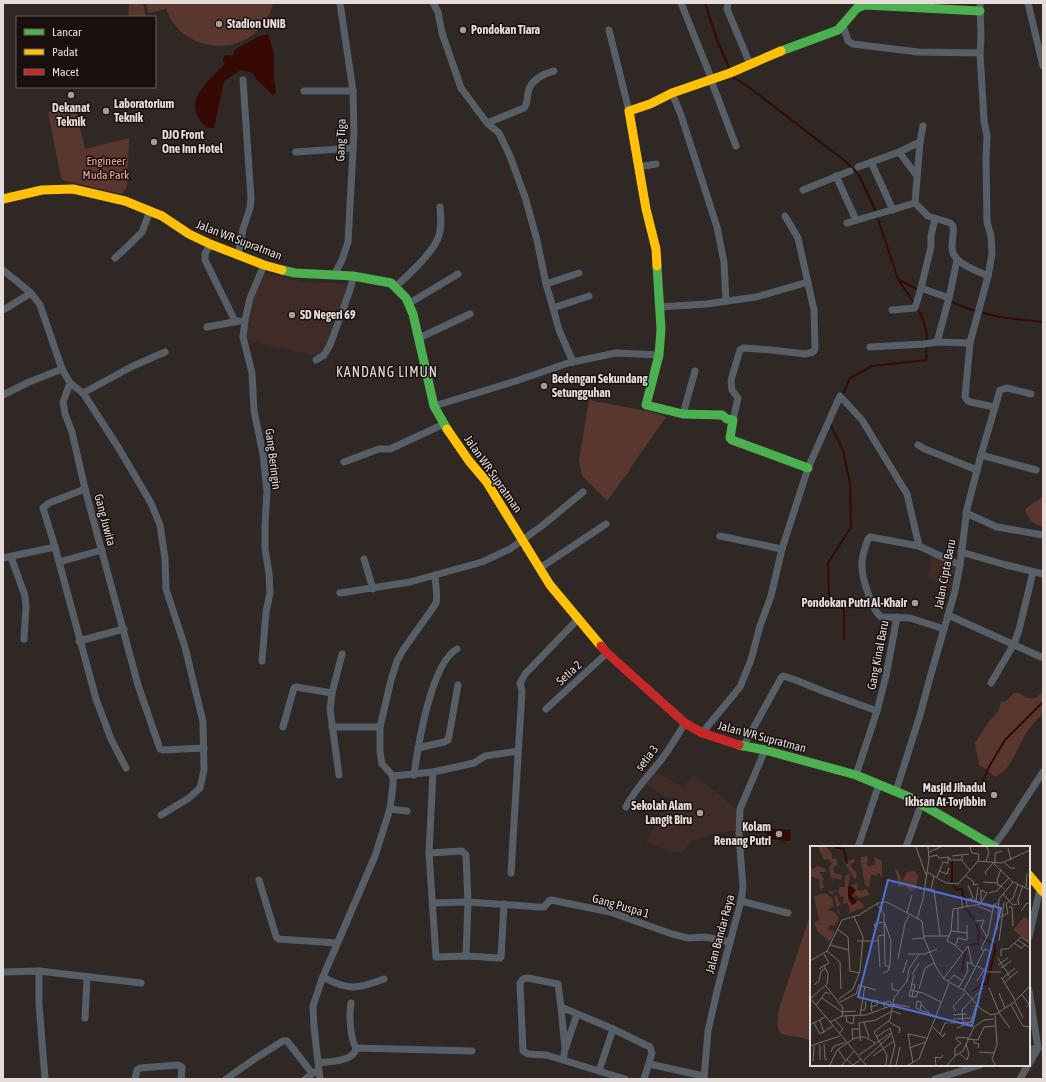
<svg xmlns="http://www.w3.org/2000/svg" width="1046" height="1082" viewBox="0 0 1046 1082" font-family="'Asap Condensed',sans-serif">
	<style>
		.built { fill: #402c27 }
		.green { fill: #5a372e }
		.water { fill: #350a03 }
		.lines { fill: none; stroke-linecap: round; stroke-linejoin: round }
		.stream { stroke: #350a03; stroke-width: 2 }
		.street { stroke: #565f68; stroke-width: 7 }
		.fast { stroke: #4caf50; stroke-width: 9 }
		.slow { stroke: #ffc107; stroke-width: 9 }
		.jam { stroke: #c62828; stroke-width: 9 }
		.poi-dot { fill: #a69c9a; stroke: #17100e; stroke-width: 1.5 }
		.labels { text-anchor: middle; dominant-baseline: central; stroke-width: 3; stroke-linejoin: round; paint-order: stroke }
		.poi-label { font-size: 12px; font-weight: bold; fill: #e5dbd9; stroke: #17100e; text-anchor: start }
		.street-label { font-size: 12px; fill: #e5dbd9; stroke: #17100e }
		.park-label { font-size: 12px; fill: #f9a793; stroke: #17100e }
		.quarter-label { font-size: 14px; letter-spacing: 1px; fill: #e5dbd9; stroke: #17100e }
		.inset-river { fill: none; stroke: #350a03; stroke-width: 2 }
		.inset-road { fill: none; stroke: #78706d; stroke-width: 1 }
		.view { fill: #4f71d8; fill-opacity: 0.15; stroke: #4f71d8; stroke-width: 2 }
		.inset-edge { fill: none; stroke: #e5dbd9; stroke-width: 2 }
	</style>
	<rect width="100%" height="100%" fill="#302825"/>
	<g class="built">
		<path d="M 262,272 L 302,282 L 349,284 L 335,319 L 326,348 L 318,356 L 244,340 L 248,311 Z"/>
		<path d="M 932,552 L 960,565 L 955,591 L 927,578 Z"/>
		<path d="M 656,772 L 683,787 L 693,776 L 710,787 L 736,809 L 740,809 L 739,830 L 725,832 L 692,840 L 682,853 L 673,852 L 646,842 L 659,816 L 671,800 L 645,784 Z"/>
	</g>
	<g class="green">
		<path d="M 129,3 L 143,3 L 146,17 L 128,17 Z"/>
		<path d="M 146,3 L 273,3 C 260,58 185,60 166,9 L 148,13 Z"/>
		<path d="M 75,106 L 85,149 L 129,138 L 127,186 L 124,192 L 121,194 L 63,180 L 61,178 L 48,112 Z"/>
		<path d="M 589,400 L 651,412 L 666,417 L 631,467 L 630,470 L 607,501 L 582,476 L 579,461 Z"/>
		<path d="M 1043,496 L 1043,527 C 1033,524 1029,520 1025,510 C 1030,504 1037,502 1043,496 Z"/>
		<path d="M 1043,692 L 1043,713 C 1038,718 1033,724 1029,729 C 1018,744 1012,770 995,777 L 986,769 L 979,765 L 975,743 L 988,723 L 999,710 L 1001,701 L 1005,702 L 1014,693 L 1019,693 L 1027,698 L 1036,698 Z"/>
		<path d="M 811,912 L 811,1040 L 782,1034 L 780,1032 L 777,1025 L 779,1008 Z"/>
	</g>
	<g class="water">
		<path d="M 268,34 L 274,54 L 274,78 L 276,93 L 273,95 L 256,79 L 253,73 L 241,70 L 224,81 L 214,128 C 207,128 203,126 199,119 C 185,96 212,79 225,63 L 223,60 L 224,56 L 228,55 L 231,56 L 234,54 L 234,50 L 258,37 Z"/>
		<path d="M 767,828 L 791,830 L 790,841 L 766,839 Z"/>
	</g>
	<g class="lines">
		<g class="stream">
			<path d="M 705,3 L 717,40 L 730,70"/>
			<path d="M 733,76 L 734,78 L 746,85 L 845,161 L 859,175 L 876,212"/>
			<path d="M 877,216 L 898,279 L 919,290"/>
			<path d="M 898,279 L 914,303"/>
			<path d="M 949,301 L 972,310 L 999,317 L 1043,322"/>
			<path d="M 842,396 L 850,378 L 872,366 L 926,360 C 927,339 929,329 918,309"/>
			<path d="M 830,424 L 843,450 L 850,483 L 851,527 L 828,563 L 829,595 L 844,610 L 844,639"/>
			<path d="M 983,780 L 990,765 L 1005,740 L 1043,702"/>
		</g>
		<g class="street">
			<path d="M 433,3 L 438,12 L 442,33 L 461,88 L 487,123 L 499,133 L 510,156 L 525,197 L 537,240 L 546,284 L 553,308 L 559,330 L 573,362"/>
			<path d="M 681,3 L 712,80"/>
			<path d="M 728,3 L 727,9 L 750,64"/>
			<path d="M 980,3 L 981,38 L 980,53 L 984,121 L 987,136 L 986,158 L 987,222 L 991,236 L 992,254 L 988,276 L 970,343 L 965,397 L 967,400 L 970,402 L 995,407"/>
			<path d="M 1028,3 L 1043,66"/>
			<path d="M 843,25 L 848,41 L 853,44 L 918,52 L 980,53"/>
			<path d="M 609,30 L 629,111"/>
			<path d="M 711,80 L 736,146"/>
			<path d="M 304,91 L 353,91"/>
			<path d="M 672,93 L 681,115 L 717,227 L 724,262 L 726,301"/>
			<path d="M 487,123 L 524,108 C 528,103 527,99 528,93 C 530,80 543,74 554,71"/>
			<path d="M 920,142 L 923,126"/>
			<path d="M 296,152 L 353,148"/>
			<path d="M 899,152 L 917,176"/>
			<path d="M 871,162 L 893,210"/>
			<path d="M 638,167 L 656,164"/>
			<path d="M 858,167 L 899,152 L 920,142 L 915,203 L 928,216 L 950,223 L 953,226 C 954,233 952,241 952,248 C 952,263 976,270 988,276"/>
			<path d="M 836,176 L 856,220"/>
			<path d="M 803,190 L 850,171"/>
			<path d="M 935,219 L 931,236 L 931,247 L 921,288 L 949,298"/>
			<path d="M 847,223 L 915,203"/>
			<path d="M 210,244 L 205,254 L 205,260 L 235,321"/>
			<path d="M 238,255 L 243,229 L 250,208 L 251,198 L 243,80"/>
			<path d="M 115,258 L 127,247 L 142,232 L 150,211"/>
			<path d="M 3,270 L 31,293 L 40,305 L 62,369 L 70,383 L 63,402 L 65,414 L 72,432 L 85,489 L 138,685 L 159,746 L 160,749 L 163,750 L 204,748"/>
			<path d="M 334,275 L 342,260 L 348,242 L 354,132 L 353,91 L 340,3"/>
			<path d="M 546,284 L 579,273"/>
			<path d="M 395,287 C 407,277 433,252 438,238 C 442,228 441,217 440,207"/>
			<path d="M 408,304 L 458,274"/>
			<path d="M 660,307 L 706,304 L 756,297 L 808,282"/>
			<path d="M 553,308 L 589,296"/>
			<path d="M 5,309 L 31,293"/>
			<path d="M 892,310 L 915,308 L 921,288"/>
			<path d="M 207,327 L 239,321"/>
			<path d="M 419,338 L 470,314"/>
			<path d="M 937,342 L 949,298 L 957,260"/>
			<path d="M 870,347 L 924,344 L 937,342 L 970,343"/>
			<path d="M 316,360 L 324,355 L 330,345 L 351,287 L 353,276"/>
			<path d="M 70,383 L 83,393 L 118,447 L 151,503 L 160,525 L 165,558 L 166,589 L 185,647 L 203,722 L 204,770 L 200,788 L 189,798 L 161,815"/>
			<path d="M 83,393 L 133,366 L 165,352"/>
			<path d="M 3,395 L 29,382 L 62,369"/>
			<path d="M 434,406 L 516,381 L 568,363 L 616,353 L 659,355"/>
			<path d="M 683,414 L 695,371"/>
			<path d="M 733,420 L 738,398 L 732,390 L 731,380 L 740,350 L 744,348 L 772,350 L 805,354 L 813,352 L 815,349 L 814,310 L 798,238 L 785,216"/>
			<path d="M 918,445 L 925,449 L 977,470"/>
			<path d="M 981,455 L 1036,470"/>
			<path d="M 344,462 L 379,449 L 390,449 L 444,424"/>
			<path d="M 85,489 L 49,503 L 43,508 L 55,547 L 96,699 L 111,739 L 126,768"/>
			<path d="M 966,513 L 997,527 L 1043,535"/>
			<path d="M 720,536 L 782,549"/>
			<path d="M 919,546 L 870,537 L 868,539 C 865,548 861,557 862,567 C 862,578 872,610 881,617 L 910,618 L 944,629"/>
			<path d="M 961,552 L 1006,565 L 1043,574"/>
			<path d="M 11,557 L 25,596 L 26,607 L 24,639"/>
			<path d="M 3,558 L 55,547"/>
			<path d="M 364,559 L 373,589"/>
			<path d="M 59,562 L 102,550"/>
			<path d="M 540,568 L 606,524"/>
			<path d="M 340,593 L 410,582 L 482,562 L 510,549 L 543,525 L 583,492"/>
			<path d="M 948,615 L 1041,657"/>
			<path d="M 79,641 L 124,629"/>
			<path d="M 262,661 L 266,612 L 270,593 L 269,573 L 265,549 L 265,526 L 267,491 L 263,454 L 254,411 L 252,373 L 243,337 L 245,320 L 250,298 L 264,265"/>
			<path d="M 991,683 L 1014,644 L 1019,630 L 1033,572"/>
			<path d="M 546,709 L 607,653"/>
			<path d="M 283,727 L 294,688 L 296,687 L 332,693"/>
			<path d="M 332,727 L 380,727"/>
			<path d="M 702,733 L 740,687 L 751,660 L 760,626 L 771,596 L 782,549 L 808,468 L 840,396 L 862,420 L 907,494 L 919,546 L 960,565"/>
			<path d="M 743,747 L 781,678 L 783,676 L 793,679 L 825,692 L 877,711"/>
			<path d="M 418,748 L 444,742 L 448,740 L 449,736 L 458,685"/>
			<path d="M 433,772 L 429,853 L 436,957 L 466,956 L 500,958 L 501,957 L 504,904"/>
			<path d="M 339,775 L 330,709 L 332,693 L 342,654"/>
			<path d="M 414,775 C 418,746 431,663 457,649"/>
			<path d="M 856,775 L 877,711 L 886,676 L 897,617"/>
			<path d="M 393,776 L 433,772 L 474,763 L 485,756 L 518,751"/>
			<path d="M 896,791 L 920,715 L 931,674 L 955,591 L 960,565 L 967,509 L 981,455 L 1000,390 L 1007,388 L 1031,394"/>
			<path d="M 626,807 C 635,789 649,775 661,760 C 670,748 678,735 685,723"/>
			<path d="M 390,809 L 407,811"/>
			<path d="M 858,847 L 879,784"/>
			<path d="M 906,847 L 921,805"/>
			<path d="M 993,847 L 1004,832 L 1043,772"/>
			<path d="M 429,853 L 462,851 L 466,855 L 468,902 L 466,956"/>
			<path d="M 511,873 L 522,691 L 520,683 L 525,674 L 579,618"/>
			<path d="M 259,880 L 276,936 L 278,939 L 337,943"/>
			<path d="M 741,901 L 788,913"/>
			<path d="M 433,903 L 468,902 L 538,907 L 544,907 L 549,901 L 551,900 L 610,912 L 672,934 L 688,938 L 705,937 L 730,942"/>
			<path d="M 1029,937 L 1040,889"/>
			<path d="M 39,971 L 39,1004 L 45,1079"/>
			<path d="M 3,972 L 39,971 L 141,983"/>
			<path d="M 323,977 C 348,991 358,989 384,979"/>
			<path d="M 1029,990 L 1038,1048 L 1029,1064"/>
			<path d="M 351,1003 C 349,1015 350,1038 356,1048"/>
			<path d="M 561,1007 L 558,984 L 528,978 L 523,979 L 520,983 L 523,1051 L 528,1054 L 546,1055 L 563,1060"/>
			<path d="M 85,1018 L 87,978"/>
			<path d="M 566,1047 L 577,1014"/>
			<path d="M 1029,1050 L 1038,1048"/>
			<path d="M 319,1063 C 330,1061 354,1062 356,1048 L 472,1051"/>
			<path d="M 649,1064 L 704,1076"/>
			<path d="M 599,1071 L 613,1029"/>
			<path d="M 135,1079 L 137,1070 L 140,1068 L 178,1065 L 182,1067 L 182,1068 L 181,1079"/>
			<path d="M 226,1079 L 256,1058 L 283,1041 L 287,1041 L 312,1073"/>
			<path d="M 305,1079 L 315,1072"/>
			<path d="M 320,1079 L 314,1027 L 313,1006 L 322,979 L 375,856 L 390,809 L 393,785 L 393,776 L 382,764 L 380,752 L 380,727 L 391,680 L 397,661 L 403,650 L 430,612 L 436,603 C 438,593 435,585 435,575"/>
			<path d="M 625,1079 L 563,1060 L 565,1049 L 561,1007 L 613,1029 L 650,1047 L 652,1053 L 644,1079"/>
			<path d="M 704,1079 L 708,1031 L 718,987 L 741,901 L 743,887 L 739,836 L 740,809 L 765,750"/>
			<path d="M 935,1079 L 980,1065"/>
			<path d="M 1020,1079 L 1028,1065"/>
		</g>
		<g class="fast">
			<path d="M 781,51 L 838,30 L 857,8 L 865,5 L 980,11"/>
			<path d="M 657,266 L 661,329 L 659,355 L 646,405 L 683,414 L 722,415 L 727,419 L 733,420 L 730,438 L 732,440 L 808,468"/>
			<path d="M 282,270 L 295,273 L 353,276 L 391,283 L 406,298 L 413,314 L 434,406 L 447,429"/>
			<path d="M 739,745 L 765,750 L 856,775 L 909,797 L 995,847"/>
		</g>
		<g class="slow">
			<path d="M 3,199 L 42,190 L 73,189 L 125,201 L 162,216 L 189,234 L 210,244 L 264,265 L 282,270"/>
			<path d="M 657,266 L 656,249 L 646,209 L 629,111 L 650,104 L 672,93 L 730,73 L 781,51"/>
			<path d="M 447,429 L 469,461 L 486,481 L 550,585 L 601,646"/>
			<path d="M 1029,875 L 1043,892"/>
		</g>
		<path class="jam" d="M 601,646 L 607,653 L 685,723 L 702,733 L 739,745"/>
	</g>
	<g class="poi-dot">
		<circle cx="219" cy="24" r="4"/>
		<circle cx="463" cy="30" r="4"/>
		<circle cx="71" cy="95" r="4"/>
		<circle cx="106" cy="111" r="4"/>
		<circle cx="154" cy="142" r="4"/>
		<circle cx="292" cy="315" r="4"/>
		<circle cx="544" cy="386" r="4"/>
		<circle cx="915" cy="603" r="4"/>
		<circle cx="994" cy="795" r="4"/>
		<circle cx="700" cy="813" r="4"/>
		<circle cx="779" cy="834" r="4"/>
	</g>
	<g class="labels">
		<g class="poi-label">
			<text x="227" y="24">Stadion UNIB</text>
			<text x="471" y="30">Pondokan Tiara</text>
			<text x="114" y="104">Laboratorium<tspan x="114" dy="14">Teknik</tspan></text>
			<text x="71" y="108" text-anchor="middle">Dekanat<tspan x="71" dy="14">Teknik</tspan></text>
			<text x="162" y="135">DJO Front<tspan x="162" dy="14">One Inn Hotel</tspan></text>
			<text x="300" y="315">SD Negeri 69</text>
			<text x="552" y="379">Bedengan Sekundang<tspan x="552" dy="14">Setungguhan</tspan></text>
			<text x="907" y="603" text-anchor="end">Pondokan Putri Al-Khair</text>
			<text x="986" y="788" text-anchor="end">Masjid Jihadul<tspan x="986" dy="14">Ikhsan At-Toyibbin</tspan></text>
			<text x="692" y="806" text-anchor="end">Sekolah Alam<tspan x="692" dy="14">Langit Biru</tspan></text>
			<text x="771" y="827" text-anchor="end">Kolam<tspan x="771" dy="14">Renang Putri</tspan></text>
		</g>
		<g class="street-label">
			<text transform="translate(341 140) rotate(-88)">Gang Tiga</text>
			<text transform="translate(239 240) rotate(21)">Jalan WR Supratman</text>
			<text transform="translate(273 459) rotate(83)">Gang Beringin</text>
			<text transform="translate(493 474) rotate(55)">Jalan WR Supratman</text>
			<text transform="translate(105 520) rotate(75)">Gang Juwita</text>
			<text transform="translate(945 574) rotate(-79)">Jalan Cipta Baru</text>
			<text transform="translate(878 655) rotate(-79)">Gang Kinal Baru</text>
			<text transform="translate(569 673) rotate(-43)">Setia 2</text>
			<text transform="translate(762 737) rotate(15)">Jalan WR Supratman</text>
			<text transform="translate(647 758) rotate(-52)">setia 3</text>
			<text transform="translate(621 906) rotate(16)">Gang Puspa 1</text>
			<text transform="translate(720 934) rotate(-75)">Jalan Bandar Raya</text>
		</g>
		<g class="park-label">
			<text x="106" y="161">Engineer<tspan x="106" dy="14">Muda Park</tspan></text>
		</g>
		<g class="quarter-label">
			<text x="387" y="372">KANDANG LIMUN</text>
		</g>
	</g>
	<g transform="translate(810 846)">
		<rect width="220" height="220" fill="#302825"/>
		<path d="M 8,1 L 16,1 L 22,7 L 22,13 L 26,12 L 28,19 L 23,21 L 24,27 L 32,29 L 31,34 L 21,32 L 19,22 L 22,17 L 18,13 L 14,14 ZM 58,10 L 57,19 L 59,20 L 65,19 L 64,11 L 72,15 L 72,32 L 69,27 L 66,30 L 61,28 L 59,42 L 55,39 L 50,11 ZM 44,13 L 45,16 L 40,19 L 47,28 L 45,34 L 34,16 ZM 8,20 L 16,23 L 16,26 L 9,26 L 14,33 L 12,36 L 14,41 L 10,44 L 9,33 L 0,30 L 0,21 L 3,23 ZM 85,24 L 88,24 L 92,36 L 97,26 L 105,25 L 108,30 L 106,43 L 100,45 L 95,39 L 87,41 L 89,37 ZM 40,27 L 38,41 L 47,37 L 47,43 L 50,45 L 56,43 L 60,49 L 49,52 L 44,48 L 45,54 L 51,56 L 55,61 L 37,68 L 40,65 L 38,57 L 33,58 L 34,50 L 31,51 L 28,45 L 22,46 L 24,50 L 30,51 L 27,52 L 31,59 L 27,61 L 31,70 L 28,67 L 24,50 L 17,45 L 30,44 L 29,41 L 35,41 L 35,30 ZM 15,47 L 22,52 L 24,60 L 17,64 L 25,66 L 29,72 L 25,80 L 20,79 L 18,83 L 25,86 L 20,96 L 8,86 L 4,77 L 9,74 L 4,50 ZM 214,71 L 220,75 L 220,97 L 203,84 Z" fill="#5a372e"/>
		<path d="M 41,40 L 46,44 L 42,49 L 47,56 L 42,59 L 38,52 L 38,41 Z" fill="#350a03"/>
		<path class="inset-river" d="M 24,1 L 34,3 L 37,18M 142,15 L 142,36M 143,39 L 147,44 L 152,43 L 155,62 L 165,74M 166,77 L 170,91M 159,99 L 168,98 L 168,89M 152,126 L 156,103M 163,145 L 172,138 L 177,138 L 185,104 L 184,98 L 173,92"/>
		<path class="inset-road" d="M 106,1 L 116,29M 160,1 L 162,7 L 169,8 L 168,15M 198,2 L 201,14M 119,6 L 131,1M 142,10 L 159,8M 152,10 L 152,15 L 160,24M 119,11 L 127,9 L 129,12 L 139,11 L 140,14 L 151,14M 176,15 L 179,7 L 177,1M 195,17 L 200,22 L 205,22M 184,18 L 203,36 L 220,44M 185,18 L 185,7 L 192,5M 191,23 L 187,34 L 188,39 L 191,40 L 199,32M 129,25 L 137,28 L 139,22M 117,26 L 136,37 L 148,38 L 168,15 L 192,17 L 220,4M 176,29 L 175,26 L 183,17M 156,30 L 164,36 L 163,39 L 168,38M 127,31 L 133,16 L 138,17 L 138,11M 173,36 L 187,37M 216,41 L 217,27M 115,42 L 124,44 L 130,89M 121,43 L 124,30M 179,47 L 187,45 L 191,40 L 194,43M 193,48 L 203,59 L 207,58M 151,50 L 153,62M 163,53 L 166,55 L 168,41M 67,58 L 74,68 L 75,119 L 79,121M 170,58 L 177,47 L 171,44 L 171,55M 209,59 L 208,54 L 213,39M 168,60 L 182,66M 157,61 L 156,54 L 163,52 L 158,39M 199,61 L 202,61 L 203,80M 148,62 L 148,86M 211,65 L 217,57 L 220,58M 97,66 L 102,49M 189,72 L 198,67 L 196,58 L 203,52 L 208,38M 107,73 L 113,53 L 119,13 L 118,1M 166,75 L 174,74 L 171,81 L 177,91M 65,82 L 64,78 L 74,76M 27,83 L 38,91 L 40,125 L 50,127M 187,84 L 189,53 L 203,36M 141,85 L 158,87M 114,90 L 139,90M 102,93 L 114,92M 208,94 L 220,102M 47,95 L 69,95M 189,95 L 194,56M 204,97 L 211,102 L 215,99M 20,99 L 39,104M 146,99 L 148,92 L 157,94 L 157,79M 17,105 L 30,116 L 31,143M 174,105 L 171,103 L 178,88 L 184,58 L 189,58M 153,107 L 145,99 L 137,95 L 141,85 L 143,63 L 171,58 L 184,62M 98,108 L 115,108 L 127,103M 191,110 L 191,103 L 198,103 L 211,91 L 220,97M 188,112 L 200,131M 88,113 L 95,77 L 99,70M 0,115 L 17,105 L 32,74 L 49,69 L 68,57 L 77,56 L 112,75 L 114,92 L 126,121 L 134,133 L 155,145 L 171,163 L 181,169 L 188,167 L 204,156 L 220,140M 188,119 L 198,112M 167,120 L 178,126 L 191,126M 70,121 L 68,90 L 74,89M 191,122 L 201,115M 9,123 L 19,117 L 14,108M 158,125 L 157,116 L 162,118M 73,127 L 78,125 L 80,118 L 81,95 L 75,77M 93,127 L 97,114M 102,129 L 109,117M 104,129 L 99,150 L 106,151 L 108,146M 191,131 L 205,154M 134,132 L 158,100 L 162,118 L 166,121M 192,133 L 205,122M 138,135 L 144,129 L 153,135M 167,135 L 174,124M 82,137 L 82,143 L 89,145M 194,137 L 208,125M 101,138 L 105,139 L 102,150M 4,139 L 9,135 L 11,125 L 16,122M 48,139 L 66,144M 16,140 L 33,162 L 32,170M 149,141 L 158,125M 179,142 L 189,166M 109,143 L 115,122 L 124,117M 100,144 L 113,147 L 131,156M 154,144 L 175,103 L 179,105M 189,147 L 195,162M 212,149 L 219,158 L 217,161M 0,152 L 56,219M 1,152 L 17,138 L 18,128 L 14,119M 12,152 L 32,166 L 46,165M 29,153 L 43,143 L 50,125 L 53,91 L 44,71M 30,156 L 46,148 L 49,139M 205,156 L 213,172M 83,158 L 100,161M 6,159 L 16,146 L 20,148M 201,159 L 213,180 L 220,181M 61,161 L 67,159 L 68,155 L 64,154 L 62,156 L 61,161 L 62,166M 75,162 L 73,157 L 80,155 L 82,159M 51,164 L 55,164 L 56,155M 110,164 L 106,162 L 107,155 L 111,156 L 111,158M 146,165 L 143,161 L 155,147M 119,167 L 111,158 L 110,164 L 125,170M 189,167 L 200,182M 185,168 L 187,199 L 182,213 L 185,219M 50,169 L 55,140M 143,169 L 157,168M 36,170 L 37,176 L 43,178 L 44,170M 143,173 L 162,172M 10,174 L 14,187M 25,174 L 33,183 L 29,188M 20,176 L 32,170 L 56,169 L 83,159M 54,176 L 59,192M 79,176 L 90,182 L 89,187M 153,176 L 152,164 L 173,142M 4,177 L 10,188 L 23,180M 140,177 L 161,176M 0,179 L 15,171M 123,181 L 133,191 L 135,187M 147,182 L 161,176 L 166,159M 130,188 L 135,177 L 138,177M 66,191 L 80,182 L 85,199 L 80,219M 43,193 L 42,183 L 49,183M 157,193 L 168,194 L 174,181 L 185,180M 164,194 L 164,197 L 169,198 L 168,202M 51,195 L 50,191 L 55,191 L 65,197M 14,198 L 15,213 L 17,214M 10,199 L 10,214M 0,200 L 30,190M 99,202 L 116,196M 28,203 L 35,214M 21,206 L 23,201 L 35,196M 169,206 L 185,207M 150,208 L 157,214 L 159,208 L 156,198M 49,209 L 69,195 L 64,186 L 80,174 L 84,152 L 97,135 L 99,123 L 109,108M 63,210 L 84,195M 145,210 L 153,205 L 164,181 L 174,174 L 184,173M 36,213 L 43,219 L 51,213M 54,214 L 81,189M 3,215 L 4,200M 103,217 L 98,188 L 117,192M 20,219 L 27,204 L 43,193 L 50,191 L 49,177 L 66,174 L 82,165 L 91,168M 32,219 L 44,205M 76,219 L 77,209 L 69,195 L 81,187M 86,219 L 90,201M 98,219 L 109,213 L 139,137M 126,219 L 125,211 L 131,212 L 133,209M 137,219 L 145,210 L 145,202 L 151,197 L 146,193 L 147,191 L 158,192"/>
		<path class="view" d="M 78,34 L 191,62 L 162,180 L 48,151 Z"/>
		<rect width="220" height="220" class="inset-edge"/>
	</g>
	<rect width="1046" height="1082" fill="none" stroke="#e5dbd9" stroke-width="8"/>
	<rect x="16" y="16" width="140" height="72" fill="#17100e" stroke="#69615f"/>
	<rect x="24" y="29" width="20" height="6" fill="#4caf50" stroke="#69615f"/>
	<text x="52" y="36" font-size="12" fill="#e5dbd9">Lancar</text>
	<rect x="24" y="49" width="20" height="6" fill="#ffc107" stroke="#69615f"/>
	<text x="52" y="56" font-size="12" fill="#e5dbd9">Padat</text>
	<rect x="24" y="69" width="20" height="6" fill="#c62828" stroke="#69615f"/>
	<text x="52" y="76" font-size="12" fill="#e5dbd9">Macet</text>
</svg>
